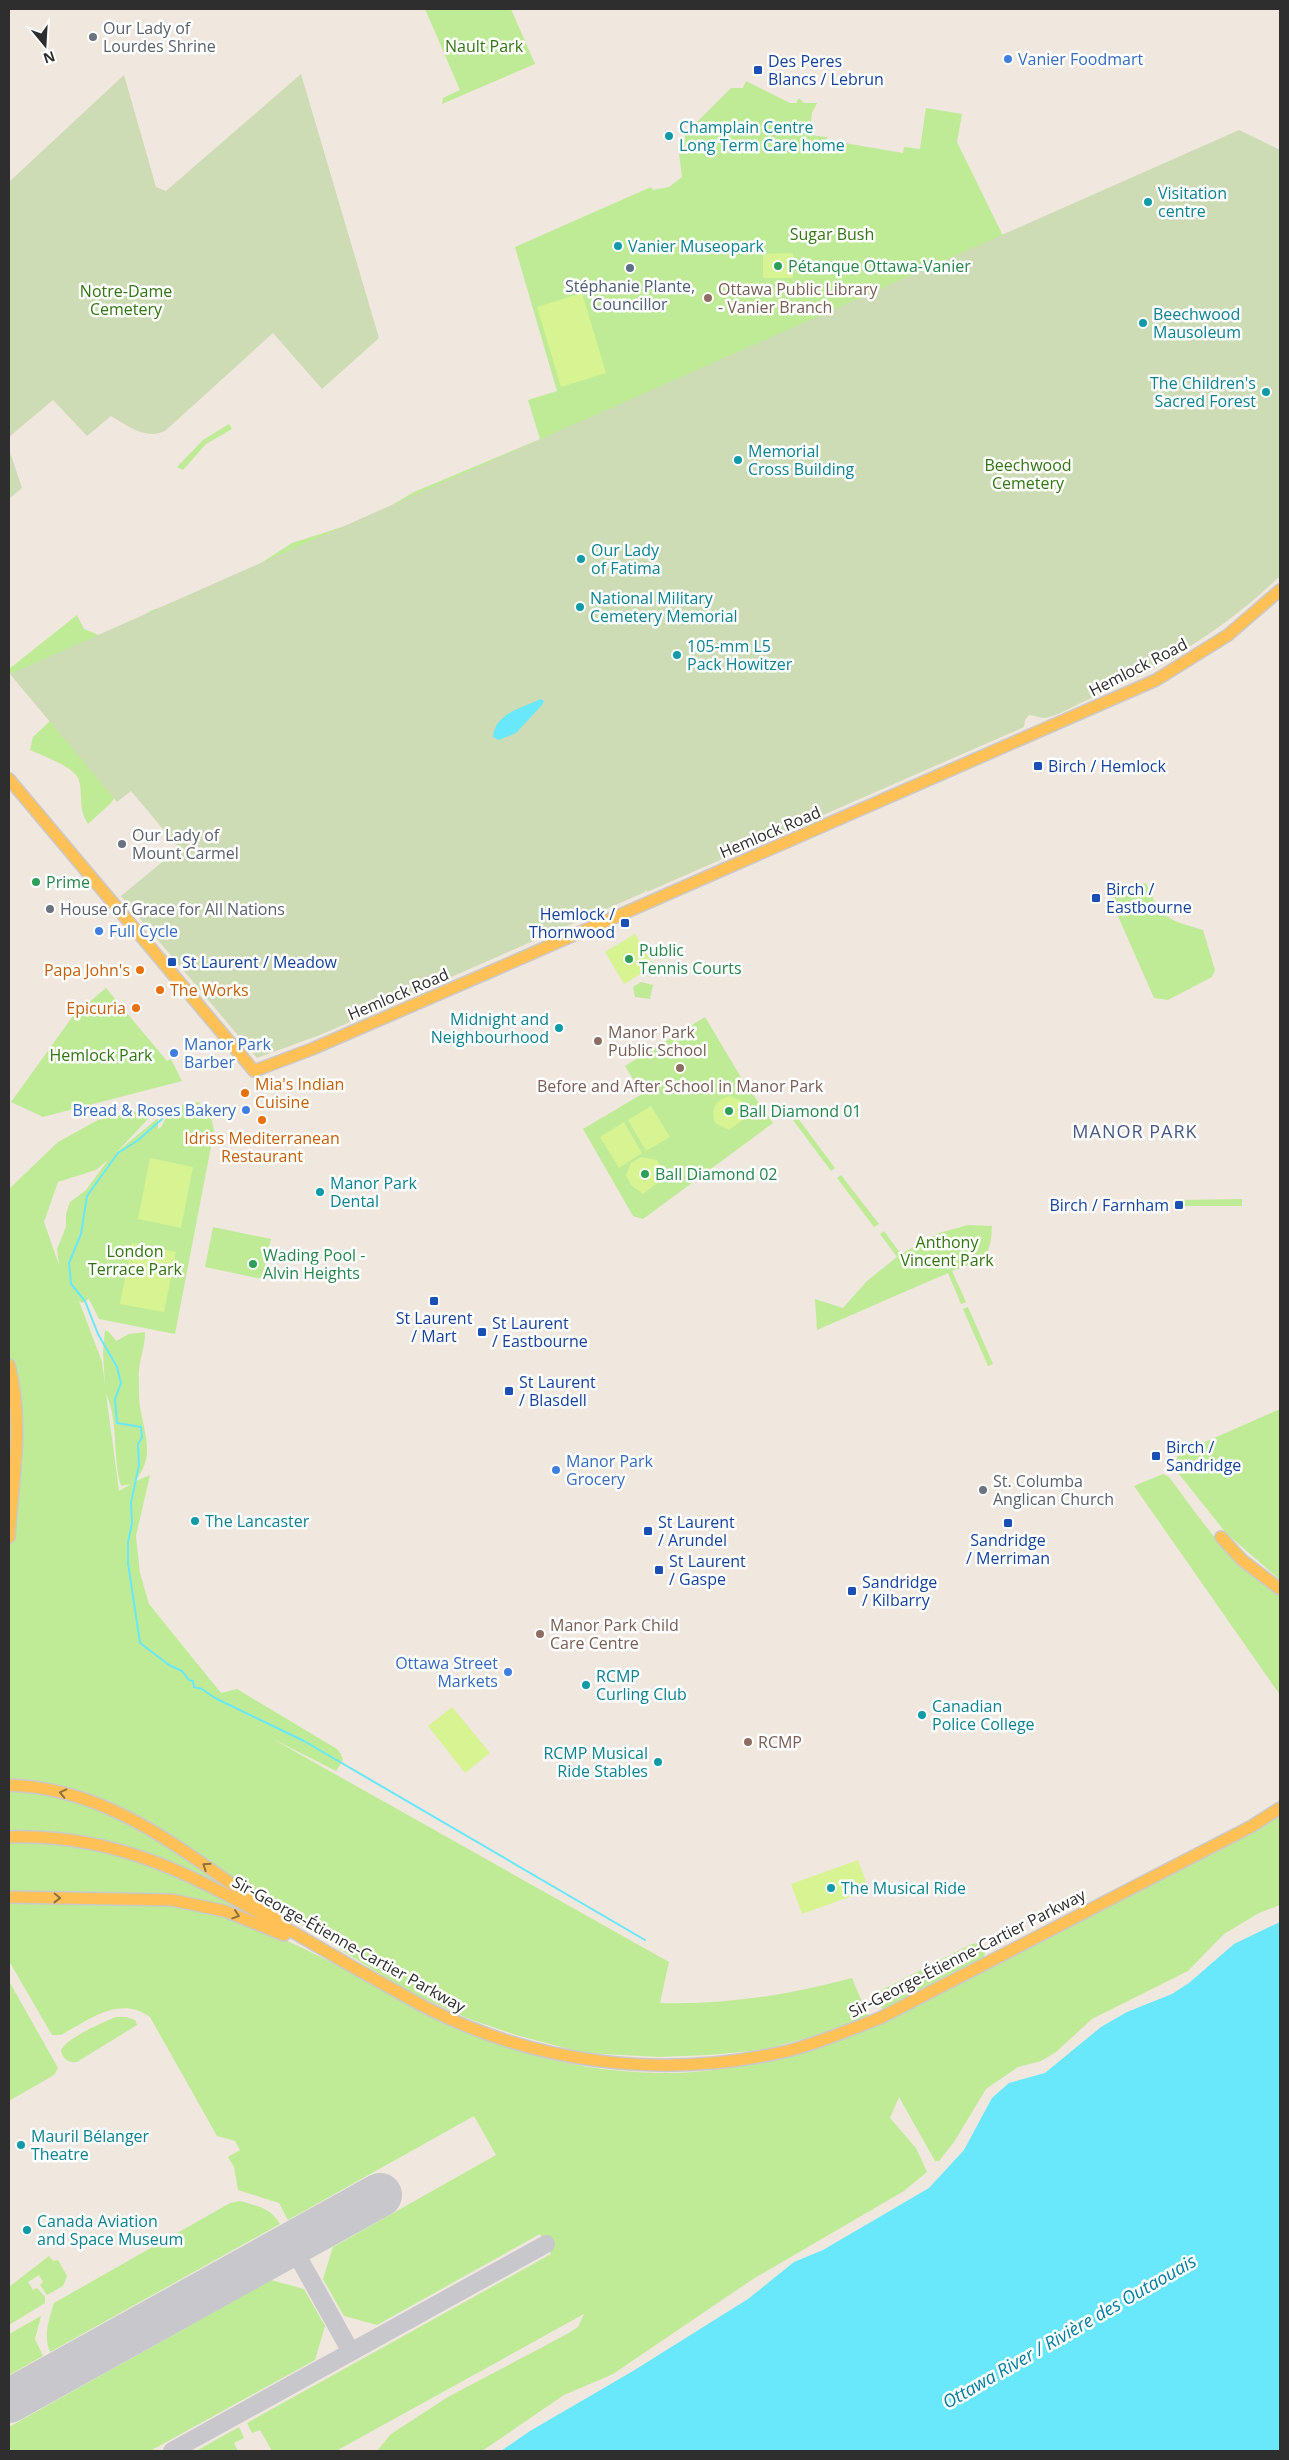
<svg xmlns="http://www.w3.org/2000/svg" width="1289" height="2460" viewBox="0 0 1289 2460" font-family="'Open Sans',sans-serif">
	<style>
		.green { fill: #bfeb97; fill-rule: evenodd }
		.cemetery { fill: #cddcb4 }
		.pitch { fill: #d7f392 }
		.water { fill: #69e7fb }
		.lines { fill: none; stroke-linecap: round; stroke-linejoin: round }
		.stream { stroke: #69e7fb; stroke-width: 2 }
		.taxiway { stroke: #c8c7cc; stroke-width: 18 }
		.runway { stroke: #c8c7cc; stroke-width: 44 }
		.major-casing { stroke: #c9c9c9; stroke-width: 14 }
		.major { stroke: #ffc155; stroke-width: 11 }
		.oneway { stroke: #8c7040 }
		.worship-dot { fill: #6b7280; stroke: #fff; stroke-width: 2 }
		.shop-dot { fill: #3f7fe0; stroke: #fff; stroke-width: 2 }
		.transit-dot { fill: #1a4fb4; stroke: #fff; stroke-width: 2 }
		.culture-dot { fill: #0f9aa8; stroke: #fff; stroke-width: 2 }
		.leisure-dot { fill: #2e9e5b; stroke: #fff; stroke-width: 2 }
		.service-dot { fill: #5c6f8a; stroke: #fff; stroke-width: 2 }
		.education-dot { fill: #8d6e63; stroke: #fff; stroke-width: 2 }
		.food-dot { fill: #e8710a; stroke: #fff; stroke-width: 2 }
		.labels { text-anchor: middle; dominant-baseline: central; stroke-width: 5; stroke-linejoin: round; paint-order: stroke }
		.worship-label { font-size: 16px; fill: #5b616d; stroke: #fff; text-anchor: start }
		.park-label { font-size: 16px; fill: #347513; stroke: #fff }
		.shop-label { font-size: 16px; fill: #366cbe; stroke: #fff; text-anchor: start }
		.transit-label { font-size: 16px; fill: #164399; stroke: #fff; text-anchor: start }
		.culture-label { font-size: 16px; fill: #0d838f; stroke: #fff; text-anchor: start }
		.leisure-label { font-size: 16px; fill: #27864d; stroke: #fff; text-anchor: start }
		.service-label { font-size: 16px; fill: #4e5e75; stroke: #fff }
		.education-label { font-size: 16px; fill: #785e54; stroke: #fff; text-anchor: start }
		.street-label { font-size: 16px; fill: #2e2e2e; stroke: #fff }
		.food-label { font-size: 16px; fill: #c56008; stroke: #fff; text-anchor: end }
		.neighbourhood-label { font-size: 18px; letter-spacing: 1px; fill: #485b84; stroke: #fff }
		.water-label { font-size: 18px; font-style: italic; fill: #027e9f; stroke: #fff }
	</style>
	<rect width="100%" height="100%" fill="#f0e7df"/>
	<g class="green">
		<path d="M 425,9 L 511,9 L 535,64 L 442,104 L 443,98 L 460,90 Z"/>
		<path d="M 746,81 L 790,103 L 796,103 L 799,98 L 804,103 L 817,103 L 812,113 L 809,135 L 827,137 L 827,140 L 903,153 L 904,147 L 920,149 L 926,108 L 962,114 L 957,142 L 1007,244 L 128,767 L 112,802 L 88,824 C 77,807 84,792 78,778 C 72,766 41,755 30,750 L 33,737 L 49,722 L 51,714 L 23,669 L 10,674 L 9,669 L 77,615 L 84,629 L 101,636 L 116,632 L 152,610 L 221,589 L 292,543 L 370,518 L 414,492 L 545,437 L 540,439 L 528,400 L 557,391 L 515,247 L 651,187 L 653,190 L 669,187 L 682,177 L 678,146 L 685,139 L 685,134 L 731,88 L 743,88 Z"/>
		<path d="M 229,424 L 232,429 L 206,444 L 183,470 L 177,467 L 203,440 Z"/>
		<path d="M 1146,883 C 1162,920 1167,919 1203,930 L 1215,970 L 1212,977 L 1168,1000 L 1154,998 L 1110,898 Z"/>
		<path d="M 641,982 L 653,985 L 650,999 L 635,997 L 633,987 Z"/>
		<path d="M 106,988 L 167,1061 L 171,1059 L 182,1081 L 43,1117 L 11,1102 L 73,1016 Z"/>
		<path d="M 705,1017 L 742,1079 L 773,1123 L 643,1219 L 633,1216 L 583,1129 L 642,1094 L 625,1066 Z"/>
		<path d="M 199,1102 L 211,1117 L 214,1131 L 175,1334 L 99,1319 L 89,1299 L 82,1303 L 79,1301 L 102,1362 L 105,1385 L 103,1352 L 105,1330 L 110,1333 L 116,1341 L 129,1334 L 145,1332 C 145,1344 142,1352 140,1363 C 138,1372 139,1384 139,1394 C 139,1425 160,1453 134,1482 L 150,1475 L 136,1536 L 140,1573 L 149,1604 L 221,1693 L 237,1689 L 337,1749 L 341,1754 L 343,1760 L 336,1771 L 271,1738 L 669,1962 L 660,2003 C 726,2005 788,1995 852,1978 L 869,2018 L 826,2033 L 762,2050 L 709,2055 L 659,2057 L 584,2053 L 516,2035 L 469,2019 L 411,1993 L 341,1950 L 164,1832 L 110,1801 L 29,1781 L 9,1780 L 9,1189 L 58,1142 L 98,1120 L 160,1106 L 117,1152 L 158,1118 L 158,1129 L 161,1127 L 172,1107 ZM 108,1160 L 86,1190 L 70,1202 L 66,1214 L 66,1227 L 57,1249 L 59,1265 L 44,1222 L 58,1182 L 96,1170 ZM 106,1394 C 119,1422 112,1456 121,1486 L 131,1484 L 119,1491 Z"/>
		<path d="M 797,1117 L 835,1168 L 831,1171 L 793,1120 Z"/>
		<path d="M 841,1175 L 879,1224 L 874,1227 L 837,1178 Z"/>
		<path d="M 1242,1199 L 1242,1206 L 1180,1206 L 1179,1200 Z"/>
		<path d="M 968,1225 L 992,1226 L 991,1240 L 986,1258 L 952,1271 L 966,1302 L 961,1304 L 948,1273 L 817,1330 L 815,1299 L 843,1308 L 867,1281 L 897,1257 L 880,1234 L 884,1231 L 901,1254 L 939,1233 Z"/>
		<path d="M 213,1227 L 271,1239 L 262,1279 L 205,1267 Z"/>
		<path d="M 968,1307 L 993,1364 L 988,1366 L 963,1309 Z"/>
		<path d="M 1280,1409 L 1280,1580 L 1226,1533 L 1175,1469 L 1178,1454 Z"/>
		<path d="M 1163,1474 L 1169,1477 C 1204,1524 1229,1563 1280,1595 L 1280,1695 L 1134,1486 Z"/>
		<path d="M 9,1788 L 48,1793 L 132,1821 L 246,1898 C 201,1877 155,1850 104,1842 C 73,1837 40,1835 9,1832 Z"/>
		<path d="M 1280,1813 L 1280,1905 L 1259,1913 L 1224,1934 L 1188,1971 L 1092,2019 L 1056,2052 L 1041,2061 L 1018,2067 L 986,2089 L 954,2142 L 939,2161 L 935,2161 L 899,2097 L 890,2118 L 916,2148 L 927,2172 L 904,2191 L 753,2279 L 613,2374 L 564,2395 L 482,2451 L 377,2451 L 391,2434 L 448,2397 L 567,2334 L 578,2327 L 584,2314 L 336,2451 L 272,2451 L 260,2430 L 252,2433 L 247,2423 L 551,2254 L 540,2234 L 377,2325 L 344,2316 L 323,2279 L 333,2247 L 496,2155 L 474,2116 L 288,2220 L 279,2203 L 238,2190 L 234,2167 L 228,2157 L 240,2150 L 235,2141 L 217,2136 L 150,2017 C 119,1995 89,2020 61,2035 L 52,2035 L 9,1961 L 9,1899 C 73,1900 145,1895 208,1909 C 220,1912 232,1918 244,1923 C 306,1946 364,1980 423,2011 C 496,2051 585,2074 669,2073 C 725,2073 781,2058 834,2041 Z"/>
		<path d="M 35,1842 L 102,1850 L 181,1876 L 264,1922 L 226,1908 L 9,1894 L 9,1843 Z"/>
		<path d="M 979,1943 L 985,1946 L 986,1951 L 983,1959 L 887,2009 L 883,2009 L 877,2005 L 876,1996 L 880,1991 L 972,1944 Z"/>
		<path d="M 9,1981 L 58,2068 L 54,2075 L 9,2101 Z"/>
		<path d="M 116,2017 L 126,2017 L 135,2020 L 137,2025 L 77,2062 C 68,2063 62,2058 61,2050 C 67,2038 103,2022 116,2017 Z"/>
		<path d="M 240,2201 C 257,2206 271,2208 280,2224 L 50,2352 C 43,2334 49,2320 54,2303 L 230,2203 Z"/>
		<path d="M 49,2256 L 53,2261 L 58,2260 L 67,2276 L 63,2286 L 47,2295 L 40,2285 L 43,2282 L 39,2275 L 28,2282 L 33,2290 L 37,2288 L 45,2297 L 45,2303 L 9,2325 L 9,2287 Z"/>
		<path d="M 271,2280 L 304,2289 L 325,2326 L 315,2360 L 150,2451 L 9,2451 L 9,2427 Z"/>
		<path d="M 41,2316 L 35,2339 L 43,2356 L 9,2375 L 9,2334 Z"/>
		<path d="M 239,2427 L 244,2438 L 234,2443 L 238,2451 L 196,2451 Z"/>
	</g>
	<g class="cemetery">
		<path d="M 301,74 L 379,338 L 322,389 L 273,333 L 165,431 C 145,440 128,426 111,416 L 87,436 L 53,400 L 9,437 L 9,182 L 124,75 L 156,187 L 166,191 Z"/>
		<path d="M 1239,130 L 1280,150 L 1280,576 C 1221,633 1158,669 1083,702 C 1074,706 1053,718 1044,718 C 1039,718 1035,715 1029,715 L 1025,720 L 1024,727 L 647,892 L 646,889 L 645,892 L 449,978 L 448,976 L 448,979 L 320,1035 L 257,1058 L 121,896 L 179,848 L 131,791 L 117,802 L 10,674 Z"/>
		<path d="M 9,449 L 22,488 L 9,499 Z"/>
	</g>
	<g class="pitch">
		<path d="M 793,253 L 793,278 L 763,278 L 763,254 Z"/>
		<path d="M 582,293 L 606,373 L 561,387 L 537,307 Z"/>
		<path d="M 635,934 L 654,966 L 624,984 L 605,952 Z"/>
		<path d="M 730,1096 L 742,1101 L 747,1117 L 729,1130 L 715,1123 C 710,1108 716,1100 730,1096 Z"/>
		<path d="M 651,1106 L 670,1137 L 646,1151 L 628,1120 Z"/>
		<path d="M 624,1122 L 642,1153 L 619,1168 L 600,1137 Z"/>
		<path d="M 641,1157 L 657,1160 L 664,1173 L 660,1181 L 643,1194 L 631,1185 L 626,1175 L 631,1163 Z"/>
		<path d="M 150,1158 L 193,1167 L 181,1228 L 138,1219 Z"/>
		<path d="M 132,1243 L 176,1252 L 164,1312 L 120,1304 Z"/>
		<path d="M 452,1707 L 490,1753 L 465,1773 L 428,1726 Z"/>
		<path d="M 858,1860 L 869,1890 L 802,1914 L 791,1884 Z"/>
	</g>
	<g class="water">
		<path d="M 541,699 L 544,701 L 542,705 L 516,733 L 499,740 L 493,737 C 495,713 522,708 541,699 Z"/>
		<path d="M 1280,1922 L 1280,2451 L 501,2451 L 530,2431 L 633,2371 L 748,2299 L 794,2262 L 823,2250 L 929,2188 L 964,2150 L 992,2098 L 1009,2083 L 1045,2073 L 1101,2027 L 1127,2012 L 1172,1994 L 1189,1983 L 1234,1944 Z"/>
	</g>
	<g class="lines">
		<path class="stream" d="M 167,1109 L 161,1120 L 137,1141 L 118,1153 L 87,1196 L 81,1234 L 69,1263 L 71,1284 L 85,1301 L 98,1334 L 117,1367 L 121,1383 L 115,1399 L 117,1423 L 141,1427 L 142,1437 L 138,1444 L 139,1465 L 131,1503 L 132,1523 L 128,1542 L 128,1563 L 140,1643 L 169,1665 L 182,1671 L 189,1680 L 193,1681 L 194,1687 L 202,1689 L 215,1698 L 304,1741 L 645,1940"/>
		<g class="taxiway">
			<path d="M 268,2256 L 286,2254 L 301,2262 L 351,2352"/>
			<path d="M 172,2451 L 546,2244"/>
		</g>
		<path class="runway" d="M 9,2401 L 380,2195"/>
		<defs>
			<g id="major">
				<path d="M 9,779 L 254,1071 L 312,1049 L 485,974 L 1156,680 L 1228,635 L 1280,590"/>
				<path d="M 9,1365 C 24,1420 13,1480 9,1537"/>
				<path d="M 1221,1537 L 1242,1560 L 1280,1589"/>
				<path d="M 9,1785 C 95,1788 158,1832 226,1880 C 246,1894 267,1906 286,1921"/>
				<path d="M 9,1837 C 118,1833 200,1878 291,1931 C 335,1957 379,1982 423,2006 C 535,2064 664,2080 787,2051 C 819,2043 849,2030 880,2018 L 1252,1826 L 1280,1808"/>
				<path d="M 9,1897 L 172,1900 L 225,1911 L 284,1935"/>
			</g>
		</defs>
		<use href="#major" class="major-casing"/>
		<use href="#major" class="major"/>
	</g>
	<defs><path id="oneway-chevron" d="M-2-3.5L2.5 0L-2 3.5" fill="none" stroke-width="1.6" stroke-linecap="round" stroke-linejoin="round" transform="scale(1.25)"/></defs>
	<g class="oneway">
		<use href="#oneway-chevron" transform="translate(63 1793) rotate(-167)"/>
		<use href="#oneway-chevron" transform="translate(206 1866) rotate(-146)"/>
		<use href="#oneway-chevron" transform="translate(57 1898) rotate(1)"/>
		<use href="#oneway-chevron" transform="translate(236 1915) rotate(18)"/>
	</g>
	<g class="worship-dot">
		<circle cx="93" cy="37" r="5"/>
		<circle cx="122" cy="844" r="5"/>
		<circle cx="50" cy="909" r="5"/>
		<circle cx="983" cy="1490" r="5"/>
	</g>
	<g class="shop-dot">
		<circle cx="1008" cy="59" r="5"/>
		<circle cx="99" cy="931" r="5"/>
		<circle cx="174" cy="1053" r="5"/>
		<circle cx="246" cy="1110" r="5"/>
		<circle cx="556" cy="1470" r="5"/>
		<circle cx="508" cy="1672" r="5"/>
	</g>
	<g class="transit-dot">
		<rect x="753" y="65" width="10" height="10" rx="2.5"/>
		<rect x="1033" y="761" width="10" height="10" rx="2.5"/>
		<rect x="1091" y="893" width="10" height="10" rx="2.5"/>
		<rect x="620" y="918" width="10" height="10" rx="2.5"/>
		<rect x="167" y="957" width="10" height="10" rx="2.5"/>
		<rect x="1174" y="1200" width="10" height="10" rx="2.5"/>
		<rect x="429" y="1296" width="10" height="10" rx="2.5"/>
		<rect x="477" y="1327" width="10" height="10" rx="2.5"/>
		<rect x="504" y="1386" width="10" height="10" rx="2.5"/>
		<rect x="1151" y="1451" width="10" height="10" rx="2.5"/>
		<rect x="1003" y="1518" width="10" height="10" rx="2.5"/>
		<rect x="643" y="1526" width="10" height="10" rx="2.5"/>
		<rect x="654" y="1565" width="10" height="10" rx="2.5"/>
		<rect x="847" y="1586" width="10" height="10" rx="2.5"/>
	</g>
	<g class="culture-dot">
		<circle cx="669" cy="136" r="5"/>
		<circle cx="1148" cy="202" r="5"/>
		<circle cx="618" cy="246" r="5"/>
		<circle cx="1143" cy="323" r="5"/>
		<circle cx="1266" cy="392" r="5"/>
		<circle cx="738" cy="460" r="5"/>
		<circle cx="581" cy="559" r="5"/>
		<circle cx="580" cy="607" r="5"/>
		<circle cx="677" cy="655" r="5"/>
		<circle cx="559" cy="1028" r="5"/>
		<circle cx="320" cy="1192" r="5"/>
		<circle cx="195" cy="1521" r="5"/>
		<circle cx="586" cy="1685" r="5"/>
		<circle cx="922" cy="1715" r="5"/>
		<circle cx="658" cy="1762" r="5"/>
		<circle cx="831" cy="1888" r="5"/>
		<circle cx="21" cy="2145" r="5"/>
		<circle cx="27" cy="2230" r="5"/>
	</g>
	<g class="leisure-dot">
		<circle cx="778" cy="266" r="5"/>
		<circle cx="36" cy="882" r="5"/>
		<circle cx="629" cy="959" r="5"/>
		<circle cx="729" cy="1111" r="5"/>
		<circle cx="645" cy="1174" r="5"/>
		<circle cx="253" cy="1264" r="5"/>
	</g>
	<circle class="service-dot" cx="630" cy="268" r="5"/>
	<g class="education-dot">
		<circle cx="708" cy="298" r="5"/>
		<circle cx="598" cy="1041" r="5"/>
		<circle cx="680" cy="1068" r="5"/>
		<circle cx="540" cy="1634" r="5"/>
		<circle cx="748" cy="1742" r="5"/>
	</g>
	<g class="food-dot">
		<circle cx="140" cy="970" r="5"/>
		<circle cx="160" cy="990" r="5"/>
		<circle cx="136" cy="1008" r="5"/>
		<circle cx="245" cy="1093" r="5"/>
		<circle cx="262" cy="1120" r="5"/>
	</g>
	<g class="labels">
		<g class="worship-label">
			<text x="103" y="28">Our Lady of<tspan x="103" dy="18">Lourdes Shrine</tspan></text>
			<text x="132" y="835">Our Lady of<tspan x="132" dy="18">Mount Carmel</tspan></text>
			<text x="60" y="909">House of Grace for All Nations</text>
			<text x="993" y="1481">St. Columba<tspan x="993" dy="18">Anglican Church</tspan></text>
		</g>
		<g class="park-label">
			<text x="484" y="46">Nault Park</text>
			<text x="832" y="234">Sugar Bush</text>
			<text x="126" y="291">Notre-Dame<tspan x="126" dy="18">Cemetery</tspan></text>
			<text x="1028" y="465">Beechwood<tspan x="1028" dy="18">Cemetery</tspan></text>
			<text x="101" y="1055">Hemlock Park</text>
			<text x="947" y="1242">Anthony<tspan x="947" dy="18">Vincent Park</tspan></text>
			<text x="135" y="1251">London<tspan x="135" dy="18">Terrace Park</tspan></text>
		</g>
		<g class="shop-label">
			<text x="1018" y="59">Vanier Foodmart</text>
			<text x="109" y="931">Full Cycle</text>
			<text x="184" y="1044">Manor Park<tspan x="184" dy="18">Barber</tspan></text>
			<text x="236" y="1110" text-anchor="end">Bread &amp; Roses Bakery</text>
			<text x="566" y="1461">Manor Park<tspan x="566" dy="18">Grocery</tspan></text>
			<text x="498" y="1663" text-anchor="end">Ottawa Street<tspan x="498" dy="18">Markets</tspan></text>
		</g>
		<g class="transit-label">
			<text x="768" y="61">Des Peres<tspan x="768" dy="18">Blancs / Lebrun</tspan></text>
			<text x="1048" y="766">Birch / Hemlock</text>
			<text x="1106" y="889">Birch /<tspan x="1106" dy="18">Eastbourne</tspan></text>
			<text x="615" y="914" text-anchor="end">Hemlock /<tspan x="615" dy="18">Thornwood</tspan></text>
			<text x="182" y="962">St Laurent / Meadow</text>
			<text x="1169" y="1205" text-anchor="end">Birch / Farnham</text>
			<text x="434" y="1318" text-anchor="middle">St Laurent<tspan x="434" dy="18">/ Mart</tspan></text>
			<text x="492" y="1323">St Laurent<tspan x="492" dy="18">/ Eastbourne</tspan></text>
			<text x="519" y="1382">St Laurent<tspan x="519" dy="18">/ Blasdell</tspan></text>
			<text x="1166" y="1447">Birch /<tspan x="1166" dy="18">Sandridge</tspan></text>
			<text x="658" y="1522">St Laurent<tspan x="658" dy="18">/ Arundel</tspan></text>
			<text x="1008" y="1540" text-anchor="middle">Sandridge<tspan x="1008" dy="18">/ Merriman</tspan></text>
			<text x="669" y="1561">St Laurent<tspan x="669" dy="18">/ Gaspe</tspan></text>
			<text x="862" y="1582">Sandridge<tspan x="862" dy="18">/ Kilbarry</tspan></text>
		</g>
		<g class="culture-label">
			<text x="679" y="127">Champlain Centre<tspan x="679" dy="18">Long Term Care home</tspan></text>
			<text x="1158" y="193">Visitation<tspan x="1158" dy="18">centre</tspan></text>
			<text x="628" y="246">Vanier Museopark</text>
			<text x="1153" y="314">Beechwood<tspan x="1153" dy="18">Mausoleum</tspan></text>
			<text x="1256" y="383" text-anchor="end">The Children's<tspan x="1256" dy="18">Sacred Forest</tspan></text>
			<text x="748" y="451">Memorial<tspan x="748" dy="18">Cross Building</tspan></text>
			<text x="591" y="550">Our Lady<tspan x="591" dy="18">of Fatima</tspan></text>
			<text x="590" y="598">National Military<tspan x="590" dy="18">Cemetery Memorial</tspan></text>
			<text x="687" y="646">105-mm L5<tspan x="687" dy="18">Pack Howitzer</tspan></text>
			<text x="549" y="1019" text-anchor="end">Midnight and<tspan x="549" dy="18">Neighbourhood</tspan></text>
			<text x="330" y="1183">Manor Park<tspan x="330" dy="18">Dental</tspan></text>
			<text x="205" y="1521">The Lancaster</text>
			<text x="596" y="1676">RCMP<tspan x="596" dy="18">Curling Club</tspan></text>
			<text x="932" y="1706">Canadian<tspan x="932" dy="18">Police College</tspan></text>
			<text x="648" y="1753" text-anchor="end">RCMP Musical<tspan x="648" dy="18">Ride Stables</tspan></text>
			<text x="841" y="1888">The Musical Ride</text>
			<text x="31" y="2136">Mauril Bélanger<tspan x="31" dy="18">Theatre</tspan></text>
			<text x="37" y="2221">Canada Aviation<tspan x="37" dy="18">and Space Museum</tspan></text>
		</g>
		<g class="leisure-label">
			<text x="788" y="266">Pétanque Ottawa-Vanier</text>
			<text x="46" y="882">Prime</text>
			<text x="639" y="950">Public<tspan x="639" dy="18">Tennis Courts</tspan></text>
			<text x="739" y="1111">Ball Diamond 01</text>
			<text x="655" y="1174">Ball Diamond 02</text>
			<text x="263" y="1255">Wading Pool -<tspan x="263" dy="18">Alvin Heights</tspan></text>
		</g>
		<g class="service-label">
			<text x="630" y="286">Stéphanie Plante,<tspan x="630" dy="18">Councillor</tspan></text>
		</g>
		<g class="education-label">
			<text x="718" y="289">Ottawa Public Library<tspan x="718" dy="18">- Vanier Branch</tspan></text>
			<text x="608" y="1032">Manor Park<tspan x="608" dy="18">Public School</tspan></text>
			<text x="680" y="1086" text-anchor="middle">Before and After School in Manor Park</text>
			<text x="550" y="1625">Manor Park Child<tspan x="550" dy="18">Care Centre</tspan></text>
			<text x="758" y="1742">RCMP</text>
		</g>
		<g class="street-label">
			<text transform="translate(1138 667) rotate(-27)">Hemlock Road</text>
			<text transform="translate(770 832) rotate(-23)">Hemlock Road</text>
			<text transform="translate(398 994) rotate(-23)">Hemlock Road</text>
			<text transform="translate(349 1944) rotate(29)">Sir-George-Étienne-Cartier Parkway</text>
			<text transform="translate(967 1953) rotate(-27)">Sir-George-Étienne-Cartier Parkway</text>
		</g>
		<g class="food-label">
			<text x="130" y="970">Papa John's</text>
			<text x="170" y="990" text-anchor="start">The Works</text>
			<text x="126" y="1008">Epicuria</text>
			<text x="255" y="1084" text-anchor="start">Mia's Indian<tspan x="255" dy="18">Cuisine</tspan></text>
			<text x="262" y="1138" text-anchor="middle">Idriss Mediterranean<tspan x="262" dy="18">Restaurant</tspan></text>
		</g>
		<g class="neighbourhood-label">
			<text x="1135" y="1131">MANOR PARK</text>
		</g>
		<g class="water-label">
			<text transform="translate(1069 2331) rotate(-30)">Ottawa River / Rivière des Outaouais</text>
		</g>
	</g>
	<rect width="1289" height="2460" fill="none" stroke="#2e2e2e" stroke-width="20"/>
	<g transform="translate(45 45) rotate(162)" stroke="#ffffff" stroke-width="4" paint-order="stroke">
	<path d="M0-4L9 19L0 12L-9 19Z" fill="#2e2e2e"/>
	<text y="-8" font-size="14" font-weight="bold" text-anchor="middle" fill="#2e2e2e">N</text>
	</g>
</svg>
